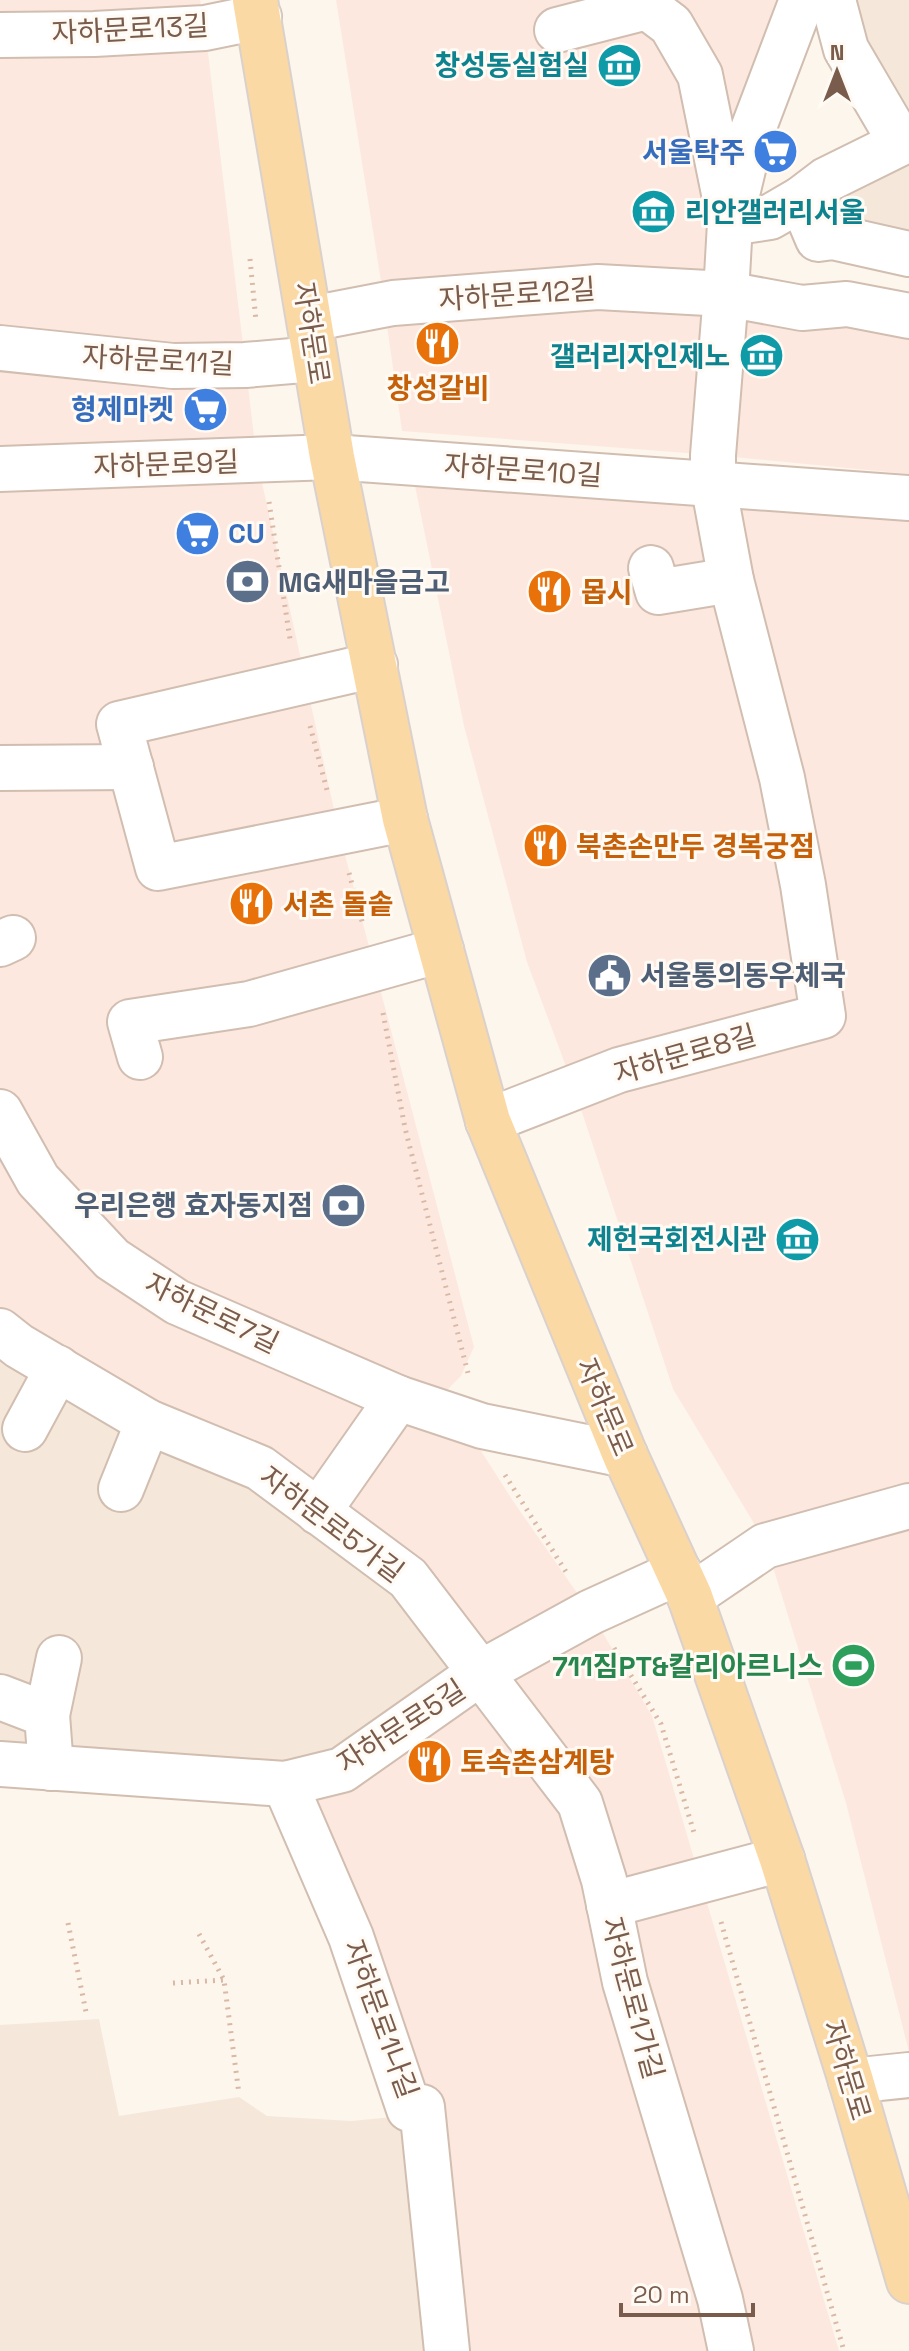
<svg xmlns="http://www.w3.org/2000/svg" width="909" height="2351" viewBox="0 0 909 2351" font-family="'Space Grotesk','Noto Sans KR',sans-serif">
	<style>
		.residential { fill: #f5e8da }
		.commercial { fill: #fde8e0 }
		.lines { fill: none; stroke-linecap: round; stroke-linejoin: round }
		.minor-casing { stroke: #d1beb0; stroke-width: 48 }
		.major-casing { stroke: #dad1cd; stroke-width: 48 }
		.path { stroke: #d9b8a5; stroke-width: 5; stroke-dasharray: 2 6; stroke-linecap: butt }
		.minor { stroke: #fff; stroke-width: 44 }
		.major { stroke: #fbd9a5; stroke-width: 44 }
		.labels { text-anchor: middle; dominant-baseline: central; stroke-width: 6; stroke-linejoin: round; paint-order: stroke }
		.street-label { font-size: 28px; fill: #7a5c4d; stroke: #fffaf3 }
		.culture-label { font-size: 28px; font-weight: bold; fill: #0d838f; stroke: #fffaf3; text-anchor: end }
		.shop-label { font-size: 28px; font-weight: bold; fill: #366cbe; stroke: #fffaf3; text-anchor: end }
		.food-label { font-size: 28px; font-weight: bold; fill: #c56008; stroke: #fffaf3; text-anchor: start }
		.service-label { font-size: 28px; font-weight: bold; fill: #4e5e75; stroke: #fffaf3; text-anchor: start }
		.leisure-label { font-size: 28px; font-weight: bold; fill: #27864d; stroke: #fffaf3; text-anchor: end }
	</style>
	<rect width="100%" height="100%" fill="#fdf6ec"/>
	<g class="residential">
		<path d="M 834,0 L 909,0 L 909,254 L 818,239 L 826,180 L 901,143 Z"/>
		<path d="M 0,1331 L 260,1468 L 481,1672 L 342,1769 L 0,1762 Z"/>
		<path d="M 99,2019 L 119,2116 L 239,2097 L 267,2116 L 351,2121 L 425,2114 L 448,2351 L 0,2351 L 0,2025 Z"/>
	</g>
	<g class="commercial">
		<path d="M 0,0 L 200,0 L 205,28 L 256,453 L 0,462 Z"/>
		<path d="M 336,0 L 787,0 L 723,291 L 384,300 Z"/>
		<path d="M 393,303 L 909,316 L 909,474 L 713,455 L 402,431 L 384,305 Z"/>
		<path d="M 259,469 L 339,832 L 474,1347 L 461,1376 L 444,1393 L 513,1501 L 591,1613 L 652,1716 L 839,2351 L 448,2351 L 425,2114 L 297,1781 L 480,1672 L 408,1578 L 0,1331 L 0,475 Z"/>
		<path d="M 413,476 L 909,510 L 909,1502 L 764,1540 L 673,1389 L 574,1088 L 527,962 L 464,726 Z"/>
		<path d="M 909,1512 L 909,2052 L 846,1803 L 768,1551 Z"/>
	</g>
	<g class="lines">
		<defs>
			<g id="minor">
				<path d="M 557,30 L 647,7 L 671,25 L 700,75 L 730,223 L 770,217 L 801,199 L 826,180 L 901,143 L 846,49 L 833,0"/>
				<path d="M 0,35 L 94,34 L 205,28 L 259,17"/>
				<path d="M 801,199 L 818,239 L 833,237 L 909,254"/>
				<path d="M 310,319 L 393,303 L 598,287 L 726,294 L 730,223 L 752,132 L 802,0"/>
				<path d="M 0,348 L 173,366 L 245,365 L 315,359"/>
				<path d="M 0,469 L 332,457 L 909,498"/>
				<path d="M 651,568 L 658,592 L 731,580"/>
				<path d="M 375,665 L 119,724 L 158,868 L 405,819"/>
				<path d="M 0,768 L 131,767"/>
				<path d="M 0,944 L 13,938"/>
				<path d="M 140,1057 L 130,1022 L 249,1004 L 441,950"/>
				<path d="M 0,1112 L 38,1180 L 112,1259 L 177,1302 L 398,1398 L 482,1426 L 625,1455"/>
				<path d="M 488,1121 L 619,1070 L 823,1016 L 803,885 L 782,778 L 731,580 L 713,483 L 713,455 L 726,294 L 802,308 L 847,304 L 909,316"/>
				<path d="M 0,1331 L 19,1346 L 148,1422 L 260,1468 L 408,1578 L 580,1803 L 604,1880 L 625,1982 L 720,2299 L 731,2351"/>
				<path d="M 25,1429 L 58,1368"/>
				<path d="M 121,1489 L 148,1422"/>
				<path d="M 318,1512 L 398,1398"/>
				<path d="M 690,1597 L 765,1546 L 909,1506"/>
				<path d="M 0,1697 L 47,1715 L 51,1768"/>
				<path d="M 47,1715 L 59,1658"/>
				<path d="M 0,1764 L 285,1784 L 342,1770 L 480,1673 L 591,1612 L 679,1572"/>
				<path d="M 285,1784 L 351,1937 L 409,2109 L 422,2107 L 447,2351"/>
				<path d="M 609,1905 L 782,1859"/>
				<path d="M 851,2081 L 909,2075"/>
			</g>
			<path id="major" d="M 255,0 L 332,457 L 405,819 L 488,1121 L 625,1455 L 690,1597 L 782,1859 L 851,2081 L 909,2281"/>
		</defs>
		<use href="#minor" class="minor-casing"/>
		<use href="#major" class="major-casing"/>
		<g class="path">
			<path d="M 250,259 L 256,321"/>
			<path d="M 269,502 L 290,639"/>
			<path d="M 310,726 L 327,790"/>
			<path d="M 349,873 L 363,925"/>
			<path d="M 383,1013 L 405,1128 L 469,1377"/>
			<path d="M 505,1475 L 568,1575"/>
			<path d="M 614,1648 L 661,1724 L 695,1836"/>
			<path d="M 721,1922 L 844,2351"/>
			<path d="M 68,1923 L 87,2017"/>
			<path d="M 199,1934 L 224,1980 L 239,2094"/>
			<path d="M 173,1983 L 224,1980"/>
		</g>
		<use href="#minor" class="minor"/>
		<use href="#major" class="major"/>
	</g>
	<defs>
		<symbol id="museum-disc" viewBox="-11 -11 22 22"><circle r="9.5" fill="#0f9aa8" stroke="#fffaf3"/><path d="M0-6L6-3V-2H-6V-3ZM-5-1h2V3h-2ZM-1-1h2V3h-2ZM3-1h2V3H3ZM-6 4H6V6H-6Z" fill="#fff"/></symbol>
		<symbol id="supermarket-disc" viewBox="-11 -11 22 22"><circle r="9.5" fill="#3f7fe0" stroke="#fffaf3"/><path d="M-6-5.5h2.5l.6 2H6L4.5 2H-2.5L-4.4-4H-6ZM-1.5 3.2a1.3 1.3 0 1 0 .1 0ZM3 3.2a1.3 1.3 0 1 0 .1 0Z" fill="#fff"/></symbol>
		<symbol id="restaurant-disc" viewBox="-11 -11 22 22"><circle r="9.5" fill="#e8710a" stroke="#fffaf3"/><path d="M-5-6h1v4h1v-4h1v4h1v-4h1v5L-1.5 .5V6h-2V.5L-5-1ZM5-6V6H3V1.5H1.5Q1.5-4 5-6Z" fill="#fff"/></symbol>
		<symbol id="bank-disc" viewBox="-11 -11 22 22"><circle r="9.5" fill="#5c6f8a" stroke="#fffaf3"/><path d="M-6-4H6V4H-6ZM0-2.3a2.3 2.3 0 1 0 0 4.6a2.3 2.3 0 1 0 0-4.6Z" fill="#fff"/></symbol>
		<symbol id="civic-disc" viewBox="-11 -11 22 22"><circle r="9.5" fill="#5c6f8a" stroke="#fffaf3"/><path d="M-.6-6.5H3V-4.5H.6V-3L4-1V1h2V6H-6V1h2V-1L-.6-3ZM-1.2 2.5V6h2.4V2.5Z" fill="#fff"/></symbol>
		<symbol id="stadium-disc" viewBox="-11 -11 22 22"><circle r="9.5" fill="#2e9e5b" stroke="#fffaf3"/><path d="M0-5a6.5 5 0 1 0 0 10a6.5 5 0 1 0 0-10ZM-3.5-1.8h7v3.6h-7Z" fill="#fff"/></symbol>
	</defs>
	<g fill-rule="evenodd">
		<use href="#museum-disc" x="594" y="40" width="51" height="51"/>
		<use href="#supermarket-disc" x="750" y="126" width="51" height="51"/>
		<use href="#museum-disc" x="628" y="186" width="51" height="51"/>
		<use href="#restaurant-disc" x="412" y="318" width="51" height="51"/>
		<use href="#museum-disc" x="736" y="330" width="51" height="51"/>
		<use href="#supermarket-disc" x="180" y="384" width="51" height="51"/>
		<use href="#supermarket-disc" x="172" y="508" width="51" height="51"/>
		<use href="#bank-disc" x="222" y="556" width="51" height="51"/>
		<use href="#restaurant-disc" x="524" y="566" width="51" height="51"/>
		<use href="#restaurant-disc" x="520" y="820" width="51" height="51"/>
		<use href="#restaurant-disc" x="226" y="878" width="51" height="51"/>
		<use href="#civic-disc" x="584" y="950" width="51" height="51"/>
		<use href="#bank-disc" x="318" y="1180" width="51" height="51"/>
		<use href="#museum-disc" x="772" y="1214" width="51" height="51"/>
		<use href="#stadium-disc" x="828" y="1640" width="51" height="51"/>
		<use href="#restaurant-disc" x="404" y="1736" width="51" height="51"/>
	</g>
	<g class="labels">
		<g class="street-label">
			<text transform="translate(130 29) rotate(-3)">자하문로13길</text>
			<text transform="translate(517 294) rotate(-4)">자하문로12길</text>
			<text transform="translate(312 333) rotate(81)">자하문로</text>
			<text transform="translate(158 360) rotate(3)">자하문로11길</text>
			<text transform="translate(166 464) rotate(-2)">자하문로9길</text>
			<text transform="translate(523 470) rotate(4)">자하문로10길</text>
			<text transform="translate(685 1054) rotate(-16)">자하문로8길</text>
			<text transform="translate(212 1313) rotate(26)">자하문로7길</text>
			<text transform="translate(605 1407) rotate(67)">자하문로</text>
			<text transform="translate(332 1524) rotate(37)">자하문로5가길</text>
			<text transform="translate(401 1726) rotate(-33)">자하문로5길</text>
			<text transform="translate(633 1998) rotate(75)">자하문로1가길</text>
			<text transform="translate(381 2019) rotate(70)">자하문로1나길</text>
			<text transform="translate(847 2070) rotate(73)">자하문로</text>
		</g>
		<g class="culture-label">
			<text x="589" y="65">창성동실험실</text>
			<text x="685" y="212" text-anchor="start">리안갤러리서울</text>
			<text x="730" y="356">갤러리자인제노</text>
			<text x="767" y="1239">제헌국회전시관</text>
		</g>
		<g class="shop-label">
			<text x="745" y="152">서울탁주</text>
			<text x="174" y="409">형제마켓</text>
			<text x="228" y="533" text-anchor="start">CU</text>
		</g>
		<g class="food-label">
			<text x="438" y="388" text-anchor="middle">창성갈비</text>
			<text x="581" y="592">몹시</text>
			<text x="576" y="846">북촌손만두 경복궁점</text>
			<text x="283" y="904">서촌 돌솥</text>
			<text x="460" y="1762">토속촌삼계탕</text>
		</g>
		<g class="service-label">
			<text x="278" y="582">MG새마을금고</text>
			<text x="640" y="975">서울통의동우체국</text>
			<text x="313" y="1205" text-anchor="end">우리은행 효자동지점</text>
		</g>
		<g class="leisure-label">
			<text x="823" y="1666">711짐PT&amp;칼리아르니스</text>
		</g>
	</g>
	<g transform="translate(837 72)" stroke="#fffaf3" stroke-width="6" paint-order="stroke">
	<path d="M0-6L14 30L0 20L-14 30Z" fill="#7a5c4d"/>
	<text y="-12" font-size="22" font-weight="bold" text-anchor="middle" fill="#7a5c4d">N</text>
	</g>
	<path d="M621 2303v12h132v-12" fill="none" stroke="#7a5c4d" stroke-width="4"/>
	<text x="633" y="2303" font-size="24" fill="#7a5c4d" stroke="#fffaf3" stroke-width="6" paint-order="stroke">20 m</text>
</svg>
